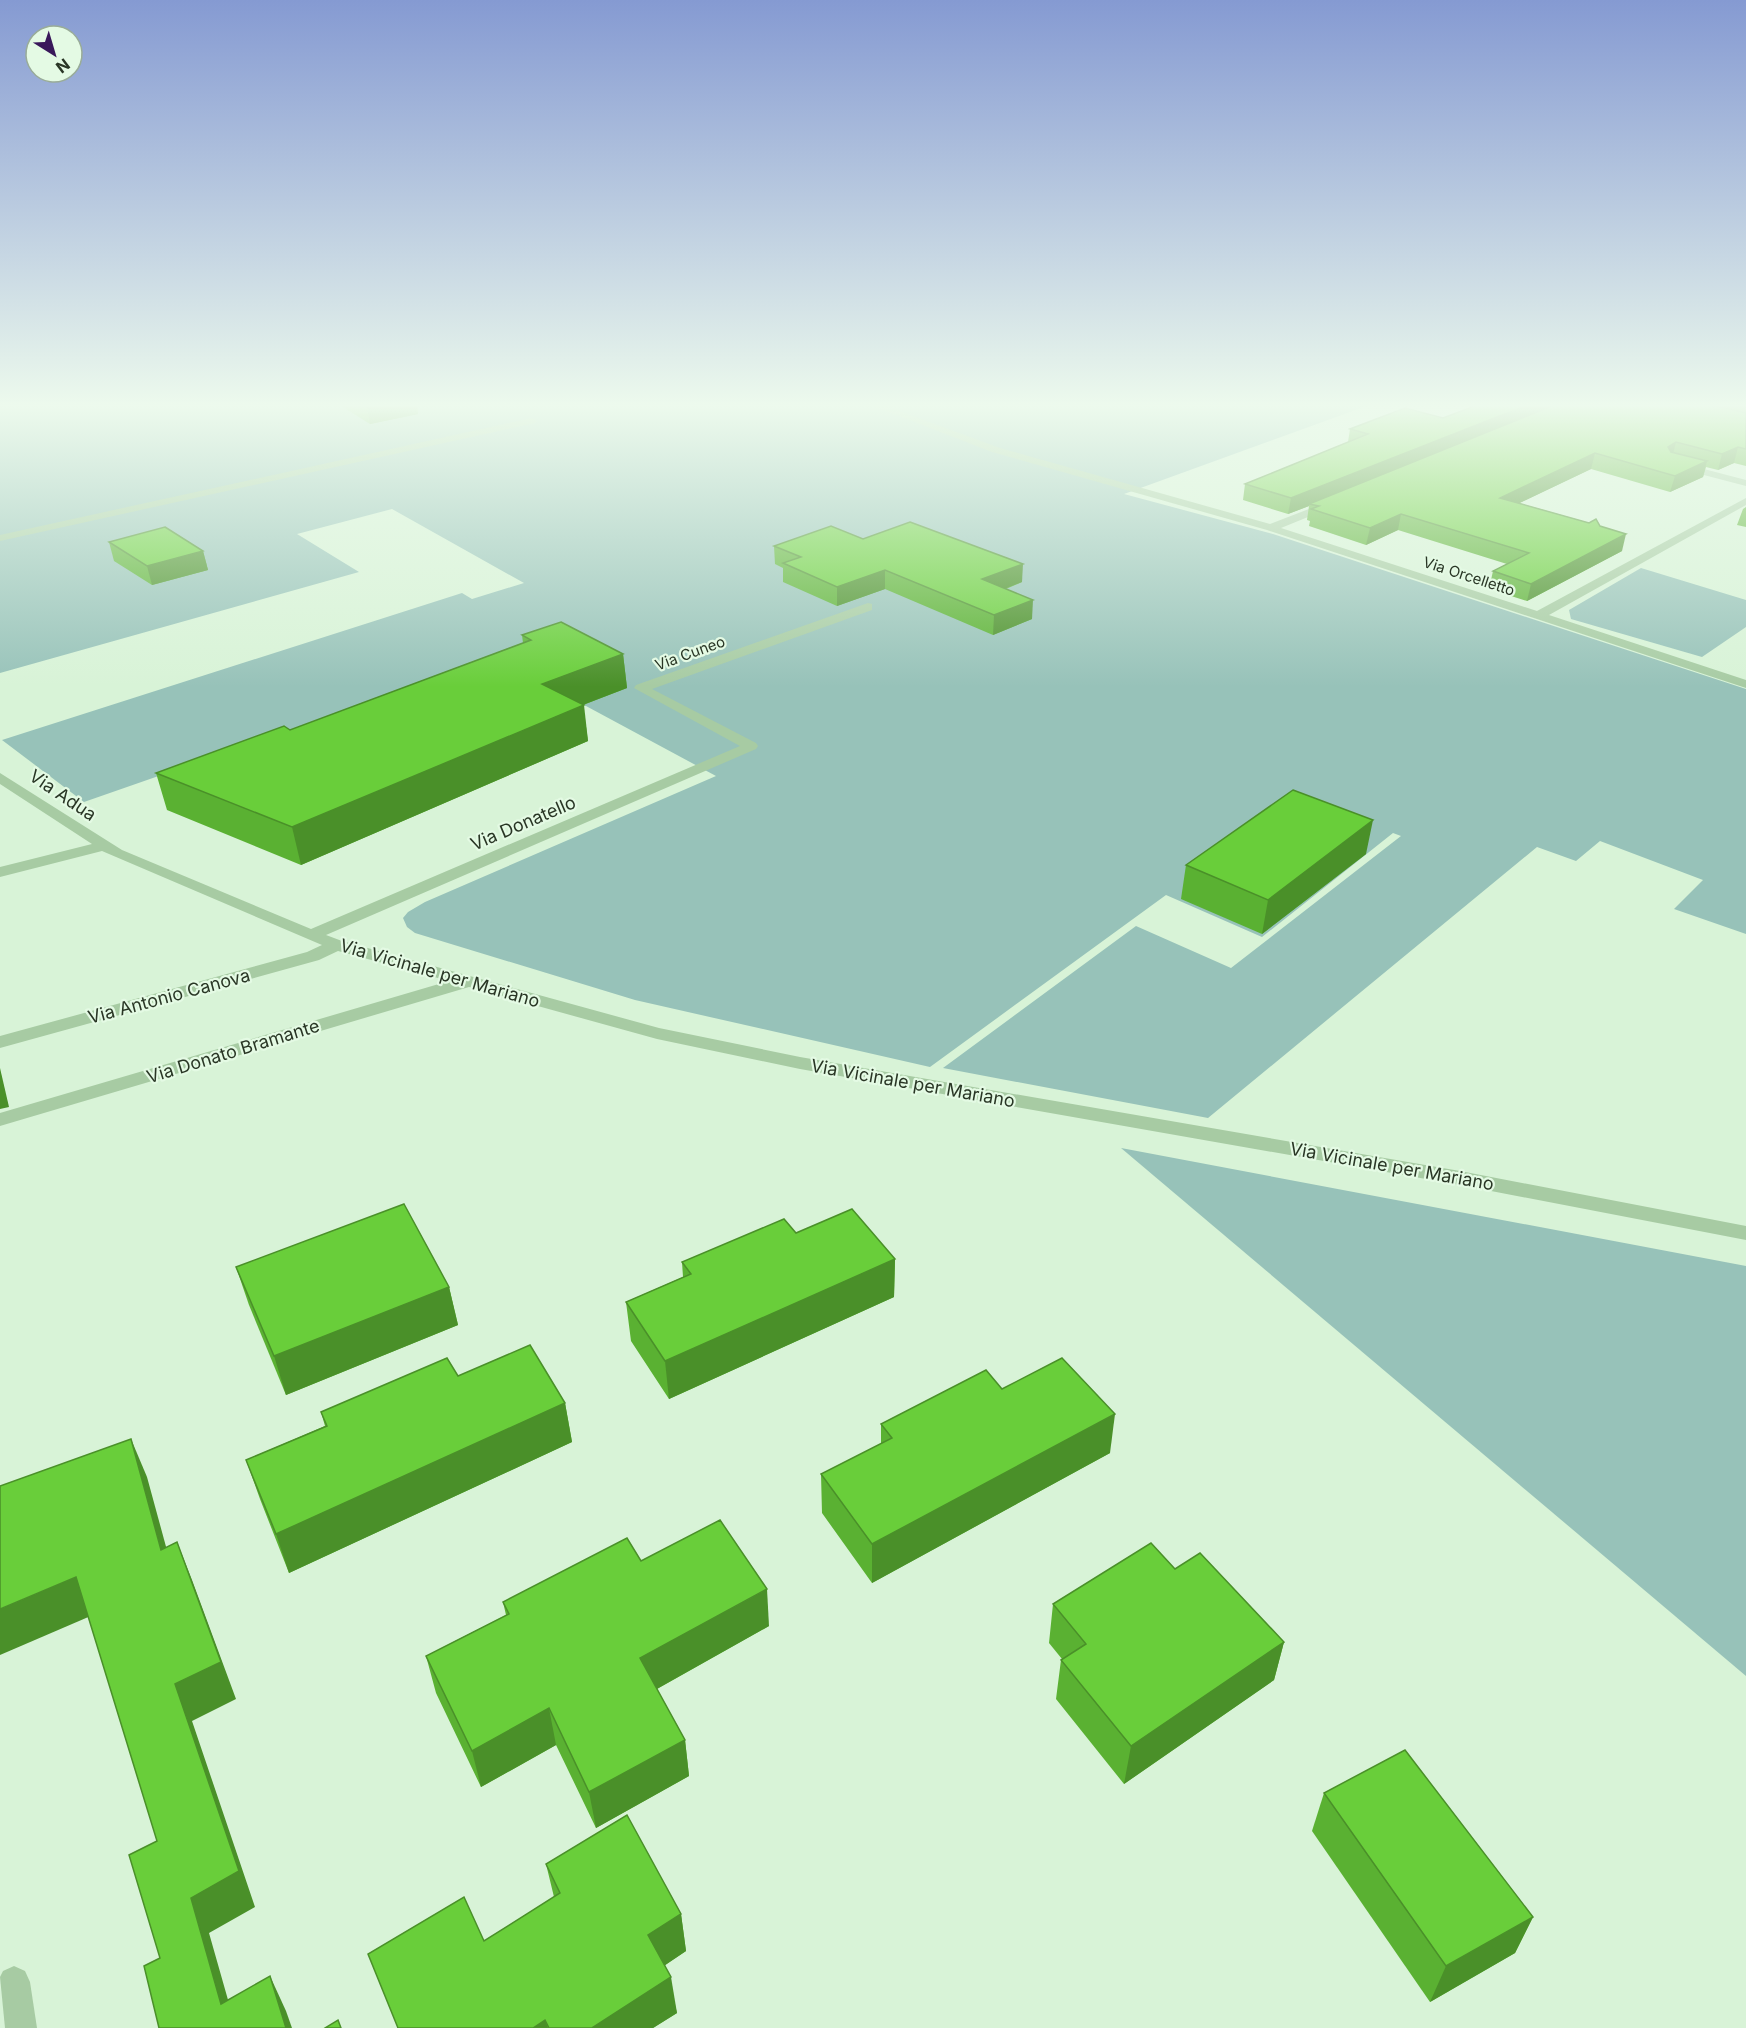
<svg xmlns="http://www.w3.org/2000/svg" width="1746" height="2028" viewBox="0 0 1746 2028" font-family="Inter,sans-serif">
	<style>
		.green { fill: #97c2b9 }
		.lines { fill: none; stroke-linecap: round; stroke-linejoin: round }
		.street { fill: #a7cba3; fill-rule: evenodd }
		.wall { fill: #5ab132 }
		.shaded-wall { fill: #4a9029 }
		.building { fill: #69ce3a; stroke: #4a9029; stroke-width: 1.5 }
		.labels { text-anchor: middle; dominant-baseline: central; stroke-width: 4.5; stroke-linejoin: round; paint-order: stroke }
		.far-street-label { font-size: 15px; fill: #293625; stroke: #e4fae4 }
		.street-label { font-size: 18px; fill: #293625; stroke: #e4fae4 }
	</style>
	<rect width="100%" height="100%" fill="#d8f3d7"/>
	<g class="green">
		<path d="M 0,404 L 1372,404 L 1124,494 L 1273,534 L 1746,689 L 1746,934 L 1674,909 L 1703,880 L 1600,841 L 1576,861 L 1537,847 L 1208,1118 L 943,1068 L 1136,926 L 1231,968 L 1401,836 L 1393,833 L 1262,937 L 1166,895 L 930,1067 L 635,1000 L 415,933 L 407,927 L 403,918 L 408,912 L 425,902 L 716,776 L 497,658 L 84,802 L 2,740 L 462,593 L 472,599 L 524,583 L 392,509 L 297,534 L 359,572 L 0,673 Z"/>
		<path d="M 1641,568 L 1746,600 L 1746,627 L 1702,657 L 1571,619 L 1569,610 Z"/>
		<path d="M 1121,1148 L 1746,1266 L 1746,1676 Z"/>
	</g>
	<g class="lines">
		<g class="street">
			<path d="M 868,404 L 880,404 L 1000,448 L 1270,524 L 1327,502 L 1335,502 L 1335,506 L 1281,528 L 1537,611 L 1746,498 L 1746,505 L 1549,615 L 1746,680 L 1746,688 L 1267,530 L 992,452 Z"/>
			<path d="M 532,418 L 537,421 L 535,423 L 0,541 L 0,535 Z"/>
			<path d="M 1681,463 L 1746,480 L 1746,486 L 1677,468 L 1677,464 Z"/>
			<path d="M 868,603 L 872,604 L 872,610 L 652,689 L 756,743 L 758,746 L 756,749 L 326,935 L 342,941 L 659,1028 L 800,1057 L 1460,1171 L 1746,1226 L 1746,1240 L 1460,1185 L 800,1069 L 657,1039 L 469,987 L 0,1126 L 0,1113 L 449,981 L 338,951 L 319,960 L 0,1048 L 0,1036 L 307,952 L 322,945 L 102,851 L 0,877 L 0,867 L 92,844 L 0,784 L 0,773 L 122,850 L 311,929 L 740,746 L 634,688 L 636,685 Z"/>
			<path d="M 14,1966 L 25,1971 L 30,1982 L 37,2028 L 5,2028 L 0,1977 L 3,1971 Z"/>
		</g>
	</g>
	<g class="wall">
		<path d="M 338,404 L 417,404 L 418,414 L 370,424 Z"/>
		<path d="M 1480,404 L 1746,404 L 1746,466 L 1734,463 L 1718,470 L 1706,467 L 1703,477 L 1670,492 L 1591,469 L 1519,503 L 1600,526 L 1622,551 L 1527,601 L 1489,589 L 1493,571 L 1507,564 L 1398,530 L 1366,545 L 1309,526 L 1310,521 L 1307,520 L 1309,506 L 1288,514 L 1243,500 L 1245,484 L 1348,442 L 1350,429 L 1443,418 Z"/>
		<path d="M 1746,507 L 1746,527 L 1737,525 L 1743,509 Z"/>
		<path d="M 863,539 L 1022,582 L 1006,589 L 1032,619 L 993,635 L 885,589 L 837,606 L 783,582 L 783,568 L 775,564 L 774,546 Z"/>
		<path d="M 109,542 L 203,551 L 208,570 L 152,585 L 114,561 Z"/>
		<path d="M 522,635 L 623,654 L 627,688 L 583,705 L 588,741 L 301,865 L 167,810 L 156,773 L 290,730 L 523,643 Z"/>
		<path d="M 1366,854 L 1262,934 L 1181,899 L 1186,865 Z"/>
		<path d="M 796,1233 L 895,1259 L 894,1297 L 669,1399 L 631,1341 L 626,1302 L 683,1277 L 682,1262 Z"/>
		<path d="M 236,1267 L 449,1287 L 458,1325 L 286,1395 L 249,1305 Z"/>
		<path d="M 458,1376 L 565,1403 L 572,1442 L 289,1573 L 260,1499 L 246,1460 L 325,1426 L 321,1412 Z"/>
		<path d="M 1002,1389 L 1110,1453 L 872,1583 L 822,1513 L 821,1474 L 881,1444 L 881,1424 Z"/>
		<path d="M 641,1561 L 769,1626 L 657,1689 L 685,1740 L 689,1776 L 596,1828 L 556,1745 L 481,1787 L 436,1693 L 426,1656 L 506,1615 L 503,1602 Z"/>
		<path d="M 1175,1569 L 1284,1642 L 1274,1680 L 1124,1784 L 1056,1699 L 1061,1660 L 1062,1659 L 1049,1643 L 1053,1604 Z"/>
		<path d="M 1324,1793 L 1533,1917 L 1515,1953 L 1430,2002 L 1312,1831 Z"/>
		<path d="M 546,1864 L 681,1914 L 686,1951 L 665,1965 L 677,2013 L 653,2028 L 397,2028 L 484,1941 L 554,1897 Z"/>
	</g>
	<g class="shaded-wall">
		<path d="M 386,404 L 417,404 L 418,414 L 370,424 L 367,407 Z"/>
		<path d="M 1530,404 L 1563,404 L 1309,504 L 1309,506 L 1288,514 L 1291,498 Z"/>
		<path d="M 1676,442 L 1672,458 L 1668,447 Z"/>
		<path d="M 1738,447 L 1734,463 L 1718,470 L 1722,454 Z"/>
		<path d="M 1595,453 L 1591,469 L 1497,514 L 1500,498 Z"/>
		<path d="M 1707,461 L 1703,477 L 1670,492 L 1675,476 Z"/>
		<path d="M 1401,514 L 1398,530 L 1366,545 L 1370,528 Z"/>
		<path d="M 1626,534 L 1622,551 L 1527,601 L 1531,584 Z"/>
		<path d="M 203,551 L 208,570 L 152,585 L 147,566 Z"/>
		<path d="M 1023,564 L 1022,582 L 981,598 L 982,579 Z"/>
		<path d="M 885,570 L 885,589 L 837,606 L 837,587 Z"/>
		<path d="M 1033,600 L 1032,619 L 993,635 L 994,615 Z"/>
		<path d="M 623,654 L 627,688 L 546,719 L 542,684 Z"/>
		<path d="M 584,705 L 588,741 L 301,865 L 292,827 Z"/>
		<path d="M 1373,820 L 1366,854 L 1262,934 L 1268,900 Z"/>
		<path d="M 0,1068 L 9,1107 L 0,1109 Z"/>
		<path d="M 895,1259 L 894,1297 L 669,1399 L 665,1361 Z"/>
		<path d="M 449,1287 L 458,1325 L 286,1395 L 274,1356 Z"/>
		<path d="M 565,1403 L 572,1442 L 289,1573 L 276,1534 Z"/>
		<path d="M 1115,1414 L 1110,1453 L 872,1583 L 872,1544 Z"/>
		<path d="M 131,1439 L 147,1477 L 177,1587 L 161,1550 Z"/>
		<path d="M 177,1542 L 192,1580 L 236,1699 L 192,1721 L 255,1907 L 209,1933 L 236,2028 L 221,2004 L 191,1898 L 175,1684 Z"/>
		<path d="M 76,1577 L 93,1615 L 0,1655 L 0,1609 Z"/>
		<path d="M 767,1589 L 769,1626 L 646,1695 L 640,1658 Z"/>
		<path d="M 1284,1642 L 1274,1680 L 1124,1784 L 1131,1746 Z"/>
		<path d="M 549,1708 L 556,1745 L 481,1787 L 472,1751 Z"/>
		<path d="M 685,1740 L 689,1776 L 596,1828 L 589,1792 Z"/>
		<path d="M 681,1914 L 686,1951 L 655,1972 L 648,1935 Z"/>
		<path d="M 1533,1917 L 1515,1953 L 1430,2002 L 1446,1966 Z"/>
		<path d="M 270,1976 L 286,2011 L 292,2028 L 286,2028 Z"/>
		<path d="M 671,1977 L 677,2013 L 653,2028 L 592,2028 Z"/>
		<path d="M 545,2020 L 548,2028 L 533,2028 Z"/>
	</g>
	<g class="building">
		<path d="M 361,404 L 386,404 L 367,407 Z"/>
		<path d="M 1480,404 L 1530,404 L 1291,498 L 1245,484 L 1368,434 L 1350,429 L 1405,408 L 1443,418 Z"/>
		<path d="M 1557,404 L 1708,404 L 1746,413 L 1746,449 L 1738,447 L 1722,454 L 1676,442 L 1668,447 L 1671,452 L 1707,461 L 1675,476 L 1595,453 L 1500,498 L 1589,523 L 1596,519 L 1600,526 L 1626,534 L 1531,584 L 1493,571 L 1529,553 L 1401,514 L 1370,528 L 1311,509 L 1319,506 L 1309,504 Z"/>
		<path d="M 910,522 L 1023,564 L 982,579 L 1033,600 L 994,615 L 885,570 L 837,587 L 783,563 L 801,557 L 774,546 L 831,526 L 863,539 Z"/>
		<path d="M 165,527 L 203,551 L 147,566 L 109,542 Z"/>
		<path d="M 561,622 L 623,654 L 542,684 L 584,705 L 292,827 L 156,773 L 284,726 L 290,730 L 531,640 L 522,635 Z"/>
		<path d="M 1293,790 L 1373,820 L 1268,900 L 1186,865 Z"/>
		<path d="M 404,1204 L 449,1287 L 274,1356 L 236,1267 Z"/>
		<path d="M 852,1209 L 895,1259 L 665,1361 L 626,1302 L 691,1274 L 682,1262 L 784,1219 L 796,1233 Z"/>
		<path d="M 530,1345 L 565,1403 L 276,1534 L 246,1460 L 327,1426 L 321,1412 L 447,1358 L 458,1376 Z"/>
		<path d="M 1062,1358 L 1115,1414 L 872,1544 L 821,1474 L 892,1438 L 881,1424 L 986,1370 L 1002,1389 Z"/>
		<path d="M 131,1439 L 161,1550 L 177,1542 L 221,1662 L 175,1684 L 239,1871 L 191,1898 L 221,2004 L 270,1976 L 286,2028 L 159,2028 L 144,1966 L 160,1958 L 129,1855 L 157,1841 L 76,1577 L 0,1609 L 0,1486 Z"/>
		<path d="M 720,1520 L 767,1589 L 640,1658 L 685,1740 L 589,1792 L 549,1708 L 472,1751 L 426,1656 L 509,1614 L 503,1602 L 627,1538 L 641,1561 Z"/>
		<path d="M 1151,1543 L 1175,1569 L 1200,1553 L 1284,1642 L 1131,1746 L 1061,1660 L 1086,1644 L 1053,1604 Z"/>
		<path d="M 1405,1750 L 1533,1917 L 1446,1966 L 1324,1793 Z"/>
		<path d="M 627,1815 L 681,1914 L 648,1935 L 671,1977 L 592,2028 L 549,2028 L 545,2020 L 533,2028 L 398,2028 L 368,1954 L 464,1897 L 484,1941 L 560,1893 L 546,1864 Z"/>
		<path d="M 338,2020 L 341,2028 L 325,2028 Z"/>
	</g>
	<linearGradient id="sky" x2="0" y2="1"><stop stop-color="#859ad2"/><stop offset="0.59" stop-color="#edfaed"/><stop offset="1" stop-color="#edfaed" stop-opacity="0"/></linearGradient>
	<rect width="1746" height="687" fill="url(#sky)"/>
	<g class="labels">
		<g class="far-street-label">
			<text transform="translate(1469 576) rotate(18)">Via Orcelletto</text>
			<text transform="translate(690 653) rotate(-20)">Via Cuneo</text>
		</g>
		<g class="street-label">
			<text transform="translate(63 795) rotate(34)">Via Adua</text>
			<text transform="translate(523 823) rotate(-23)">Via Donatello</text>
			<text transform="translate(440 973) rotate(16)">Via Vicinale per Mariano</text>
			<text transform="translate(169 996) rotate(-15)">Via Antonio Canova</text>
			<text transform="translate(233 1051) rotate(-17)">Via Donato Bramante</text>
			<text transform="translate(913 1083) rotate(10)">Via Vicinale per Mariano</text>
			<text transform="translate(1392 1166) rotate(10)">Via Vicinale per Mariano</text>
		</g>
	</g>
	<g transform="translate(54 54) rotate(143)"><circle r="28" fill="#e4fae4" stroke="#99ac98" stroke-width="1.5"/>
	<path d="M0-4.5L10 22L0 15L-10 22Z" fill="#39185a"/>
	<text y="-9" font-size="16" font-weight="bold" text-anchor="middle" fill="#293625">N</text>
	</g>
</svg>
